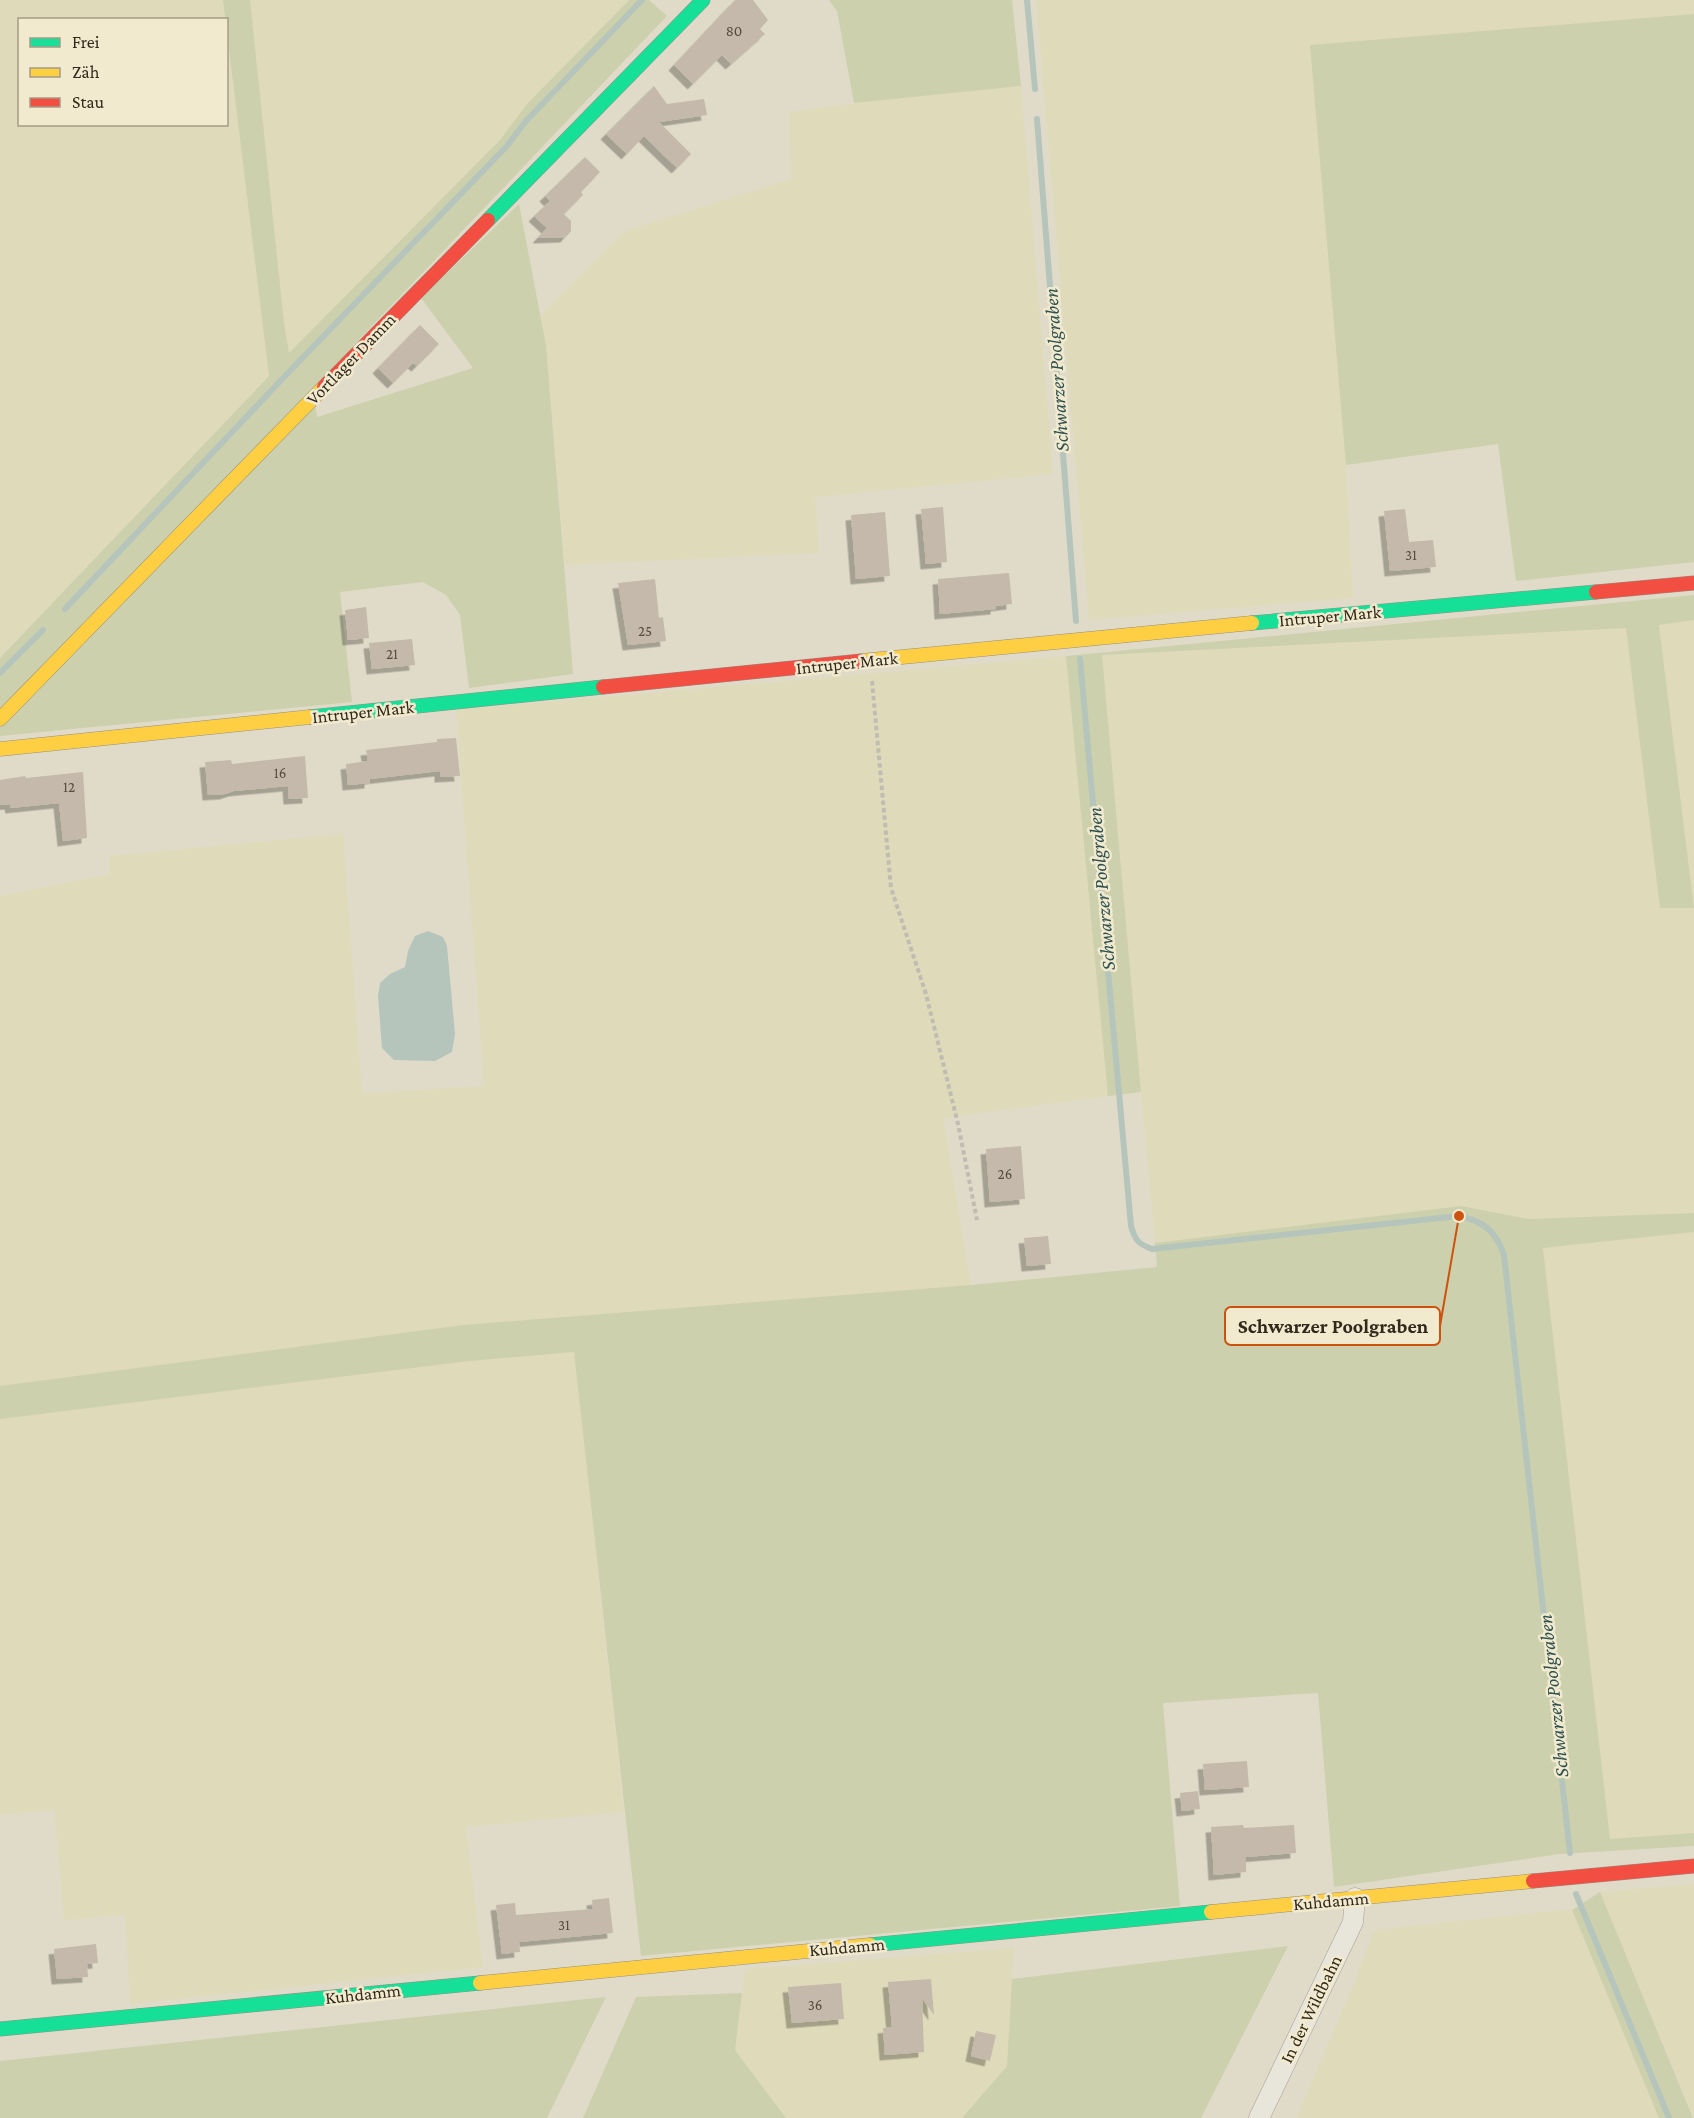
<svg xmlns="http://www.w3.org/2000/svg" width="1694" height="2118" viewBox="0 0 1694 2118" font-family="'Crimson Pro',serif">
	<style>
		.farmland { fill: #dfdaba }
		.green { fill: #cdd0ac }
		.water { fill: #b5c5bc }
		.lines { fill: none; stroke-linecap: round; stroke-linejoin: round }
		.stream { stroke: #b5c5bc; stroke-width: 6 }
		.building { fill: #c4b9aa; filter: url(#shadow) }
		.street-casing { stroke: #a59f93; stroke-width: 21 }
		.fast-casing { stroke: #948f83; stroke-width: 15 }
		.slow-casing { stroke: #948f83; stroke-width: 15 }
		.jam-casing { stroke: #948f83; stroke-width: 15 }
		.path { stroke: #c1bcb2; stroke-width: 4; stroke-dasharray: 4.5 3; stroke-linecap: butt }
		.street { stroke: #e8e5db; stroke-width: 20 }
		.fast { stroke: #16e098; stroke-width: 14 }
		.slow { stroke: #ffcf43; stroke-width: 14 }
		.jam { stroke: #f24e42; stroke-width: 14 }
		.labels { text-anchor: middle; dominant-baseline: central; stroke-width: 5; stroke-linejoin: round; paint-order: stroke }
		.number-label { font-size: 15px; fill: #564c40 }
		.street-label { font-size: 18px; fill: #32281c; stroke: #f2eace }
		.water-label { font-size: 20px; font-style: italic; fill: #2d5151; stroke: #f2eace }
		.leader { fill: none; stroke: #cd520e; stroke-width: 2 }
		.callout-dot { fill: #cd520e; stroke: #f2eace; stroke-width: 2 }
		.callout { fill: #f2eace; stroke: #cd520e; stroke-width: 2 }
		.callout-label { font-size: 20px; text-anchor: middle; font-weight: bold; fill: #32281c }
	</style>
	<defs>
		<filter id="shadow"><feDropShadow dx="-5.5" dy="5.5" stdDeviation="0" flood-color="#0004"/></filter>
	</defs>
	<rect width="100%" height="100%" fill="#e0dbc9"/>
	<g class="farmland">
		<path d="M 0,0 L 223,0 L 225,19 L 20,20 L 20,124 L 226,124 L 227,28 L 269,376 L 0,658 Z"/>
		<path d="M 250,0 L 629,0 L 527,104 L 500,140 L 289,354 L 284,323 Z"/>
		<path d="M 1036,0 L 1694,0 L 1694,14 L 1310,45 L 1346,465 L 1353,598 L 1089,620 Z"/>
		<path d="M 1021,86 L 1053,474 L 815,497 L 819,553 L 565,565 L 546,345 L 541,315 L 625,231 L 791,179 L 789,112 L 854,103 Z"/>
		<path d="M 1694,620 L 1694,906 L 1659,624 Z"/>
		<path d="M 1626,628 L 1660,907 L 1694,908 L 1694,1213 L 1529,1219 L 1461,1206 L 1155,1243 L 1101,655 Z"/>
		<path d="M 1066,656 L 1108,1096 L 943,1118 L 971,1285 L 463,1325 L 0,1386 L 0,896 L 110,874 L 109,856 L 343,834 L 362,1093 L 484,1086 L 456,710 Z"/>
		<path d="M 1694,1232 L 1694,1833 L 1610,1839 L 1543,1248 Z"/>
		<path d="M 574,1352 L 624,1812 L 466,1827 L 483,1967 L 130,2004 L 125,1915 L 64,1920 L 54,1810 L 0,1815 L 0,1419 L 469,1361 Z"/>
		<path d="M 1694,1884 L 1694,2118 L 1600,1892 Z"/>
		<path d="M 1572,1909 L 1659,2118 L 1296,2118 L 1352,1988 L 1374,1930 Z"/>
		<path d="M 1014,1948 L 1007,2066 L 962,2118 L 786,2118 L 735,2050 L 745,1969 Z"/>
	</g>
	<g class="green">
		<path d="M 223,0 L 250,0 L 284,323 L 289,353 L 500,140 L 527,104 L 629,0 L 649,0 L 667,16 L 313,388 L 317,417 L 473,368 L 421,298 L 519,204 L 546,345 L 573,674 L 469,688 L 460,615 L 446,595 L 423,582 L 340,592 L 352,702 L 0,736 L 0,658 L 269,376 Z"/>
		<path d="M 829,0 L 1012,0 L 1021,86 L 854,103 L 837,11 Z"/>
		<path d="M 1694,14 L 1694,562 L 1516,581 L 1498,444 L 1346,465 L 1310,45 Z"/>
		<path d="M 1694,595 L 1694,620 L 1659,625 L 1694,908 L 1660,908 L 1626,628 L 1102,655 L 1141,1092 L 1108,1096 L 1066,656 Z"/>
		<path d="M 1461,1206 L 1529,1219 L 1694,1213 L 1694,1232 L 1543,1248 L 1610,1839 L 1694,1833 L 1694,1846 L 1560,1854 L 1334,1887 L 1318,1693 L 1163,1703 L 1180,1906 L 641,1956 L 574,1352 L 469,1361 L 0,1419 L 0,1386 L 463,1325 L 971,1285 L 1157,1267 L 1155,1243 Z"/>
		<path d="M 1600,1892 L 1693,2118 L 1659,2118 L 1572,1910 Z"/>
		<path d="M 1288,1946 L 1201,2118 L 962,2118 L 1007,2066 L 1012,1979 Z"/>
		<path d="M 742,1993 L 735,2050 L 786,2118 L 583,2118 L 636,1997 Z"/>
		<path d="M 606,1997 L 547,2118 L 0,2118 L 0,2061 Z"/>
	</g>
	<path class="water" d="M 428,931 L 443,937 L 447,946 L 455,1034 L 452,1052 L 435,1061 L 394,1060 L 382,1048 L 378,996 L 380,983 L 390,974 L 405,967 L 408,951 L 415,936 Z"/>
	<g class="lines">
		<g class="stream">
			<path d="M 1027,0 L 1035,89"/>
			<path d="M 1037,119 L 1076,621"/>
			<path d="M 65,609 L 285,376 L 506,147 L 526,121 L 642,0"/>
			<path d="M 1080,659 L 1131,1226 C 1135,1240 1138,1244 1152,1249 L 1459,1216 C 1483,1221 1496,1231 1504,1255 L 1570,1853"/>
			<path d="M 0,673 L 43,630"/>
			<path d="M 1576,1894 L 1669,2118"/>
		</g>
	</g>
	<g class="building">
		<path d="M 735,0 L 753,0 L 768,20 L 760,29 L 765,34 L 731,64 L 722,55 L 693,84 L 674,65 Z"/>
		<path d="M 654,86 L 667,104 L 704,99 L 707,115 L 659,122 L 691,154 L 677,168 L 644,136 L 627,154 L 606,134 Z"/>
		<path d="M 585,157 L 600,172 L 581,192 L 583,195 L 564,214 L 571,221 L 571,231 L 566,237 L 538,238 L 547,228 L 534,216 L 550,201 L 545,196 Z"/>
		<path d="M 420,325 L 439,344 L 417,366 L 413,363 L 393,383 L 378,368 Z"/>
		<path d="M 943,507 L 947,562 L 926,564 L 921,509 Z"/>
		<path d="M 1405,509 L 1409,542 L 1433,540 L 1436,567 L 1390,571 L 1384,511 Z"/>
		<path d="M 885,512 L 890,576 L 856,579 L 851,515 Z"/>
		<path d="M 1009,573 L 1012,604 L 996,606 L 996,609 L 940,614 L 938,579 Z"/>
		<path d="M 655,579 L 659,618 L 663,617 L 666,641 L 628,645 L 618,583 Z"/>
		<path d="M 366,607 L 369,638 L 348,640 L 345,610 Z"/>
		<path d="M 412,639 L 415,665 L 372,669 L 369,643 Z"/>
		<path d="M 456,738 L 460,776 L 440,777 L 440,771 L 370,779 L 370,783 L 348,785 L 346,764 L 368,761 L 366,750 L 437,742 L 437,739 Z"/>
		<path d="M 305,756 L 308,798 L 289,799 L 288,786 L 234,791 L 225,794 L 208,795 L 205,762 L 231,760 L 232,764 Z"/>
		<path d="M 83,772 L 87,838 L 63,841 L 59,803 L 11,808 L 10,804 L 0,805 L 0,780 L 25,776 L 26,778 Z"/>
		<path d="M 1021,1146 L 1025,1199 L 990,1202 L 986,1149 Z"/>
		<path d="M 1048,1236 L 1051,1264 L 1027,1266 L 1024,1238 Z"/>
		<path d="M 1247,1761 L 1249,1787 L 1205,1790 L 1203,1764 Z"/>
		<path d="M 1198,1791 L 1200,1809 L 1182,1811 L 1180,1793 Z"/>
		<path d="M 1243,1825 L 1244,1828 L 1294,1825 L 1296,1853 L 1246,1857 L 1246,1872 L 1214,1875 L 1211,1827 Z"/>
		<path d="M 609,1898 L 613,1933 L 519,1942 L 520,1952 L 502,1954 L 496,1905 L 515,1903 L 516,1915 L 593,1909 L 592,1900 Z"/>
		<path d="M 96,1944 L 98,1963 L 87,1964 L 88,1977 L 57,1979 L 54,1949 Z"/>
		<path d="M 931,1979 L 934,2015 L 922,1998 L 924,2052 L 885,2055 L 883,2028 L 892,2027 L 888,1982 Z"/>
		<path d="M 841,1983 L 844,2019 L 792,2023 L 788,1987 Z"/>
		<path d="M 976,2031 L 996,2035 L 990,2061 L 971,2056 Z"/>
	</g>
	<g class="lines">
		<defs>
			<path id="street" d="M 1259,2118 L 1353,1922 L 1355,1898"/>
			<g id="fast">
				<path d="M 488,220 L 703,0"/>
				<path d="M 1252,623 L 1596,592"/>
				<path d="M 310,717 L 603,687"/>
				<path d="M 870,1945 L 1211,1912"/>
				<path d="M 0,2029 L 480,1983"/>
			</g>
			<g id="slow">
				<path d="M 861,661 L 1252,623"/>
				<path d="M 0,719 L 324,387"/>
				<path d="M 0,749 L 310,717"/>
				<path d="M 1211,1912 L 1533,1881"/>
				<path d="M 480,1983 L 870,1945"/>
			</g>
			<g id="jam">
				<path d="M 324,387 L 488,220"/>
				<path d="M 1596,592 L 1694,583"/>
				<path d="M 603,687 L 861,661"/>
				<path d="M 1533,1881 L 1694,1866"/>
			</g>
		</defs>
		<use href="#street" class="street-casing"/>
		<use href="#fast" class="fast-casing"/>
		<use href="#slow" class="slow-casing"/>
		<use href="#jam" class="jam-casing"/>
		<path class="path" d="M 872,681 L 891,888 L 926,994 L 958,1124 L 977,1220"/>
		<use href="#street" class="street"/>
		<use href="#fast" class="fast"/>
		<use href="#slow" class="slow"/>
		<use href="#jam" class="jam"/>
	</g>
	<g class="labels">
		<g class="number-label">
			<text x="734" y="31">80</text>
			<text x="1411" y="555">31</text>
			<text x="645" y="631">25</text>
			<text x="392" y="654">21</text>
			<text x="280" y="773">16</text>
			<text x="69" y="787">12</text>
			<text x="1005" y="1174">26</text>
			<text x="564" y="1925">31</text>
			<text x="815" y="2005">36</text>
		</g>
		<g class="street-label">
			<text transform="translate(351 359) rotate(-46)">Vortlager Damm</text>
			<text transform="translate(1330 616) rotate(-5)">Intruper Mark</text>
			<text transform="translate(847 663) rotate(-6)">Intruper Mark</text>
			<text transform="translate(363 712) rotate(-6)">Intruper Mark</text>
			<text transform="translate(1331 1901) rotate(-5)">Kuhdamm</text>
			<text transform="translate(847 1947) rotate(-5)">Kuhdamm</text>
			<text transform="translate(363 1994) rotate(-6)">Kuhdamm</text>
			<text transform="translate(1311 2009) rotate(-64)">In der Wildbahn</text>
		</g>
		<g class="water-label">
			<text transform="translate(1056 370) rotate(-94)">Schwarzer Poolgraben</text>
			<text transform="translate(1101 889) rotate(-95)">Schwarzer Poolgraben</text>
			<text transform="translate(1553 1696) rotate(-96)">Schwarzer Poolgraben</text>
		</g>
	</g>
	<path class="leader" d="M1459 1216L1440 1326"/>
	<circle class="callout-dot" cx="1459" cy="1216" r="6"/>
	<rect class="callout" x="1225" y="1307" width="215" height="38" rx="6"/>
	<g class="callout-label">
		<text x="1333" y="1333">Schwarzer Poolgraben</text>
	</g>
	<rect x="18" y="18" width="210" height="108" fill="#f2eace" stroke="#a59c87" stroke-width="1.5"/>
	<rect x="30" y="38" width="30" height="9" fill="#16e098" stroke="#a59c87" stroke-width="1.5"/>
	<text x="72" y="48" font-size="18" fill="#32281c">Frei</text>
	<rect x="30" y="68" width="30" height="9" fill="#ffcf43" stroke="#a59c87" stroke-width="1.5"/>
	<text x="72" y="78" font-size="18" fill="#32281c">Zäh</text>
	<rect x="30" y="98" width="30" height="9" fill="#f24e42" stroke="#a59c87" stroke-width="1.5"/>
	<text x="72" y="108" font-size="18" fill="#32281c">Stau</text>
</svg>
